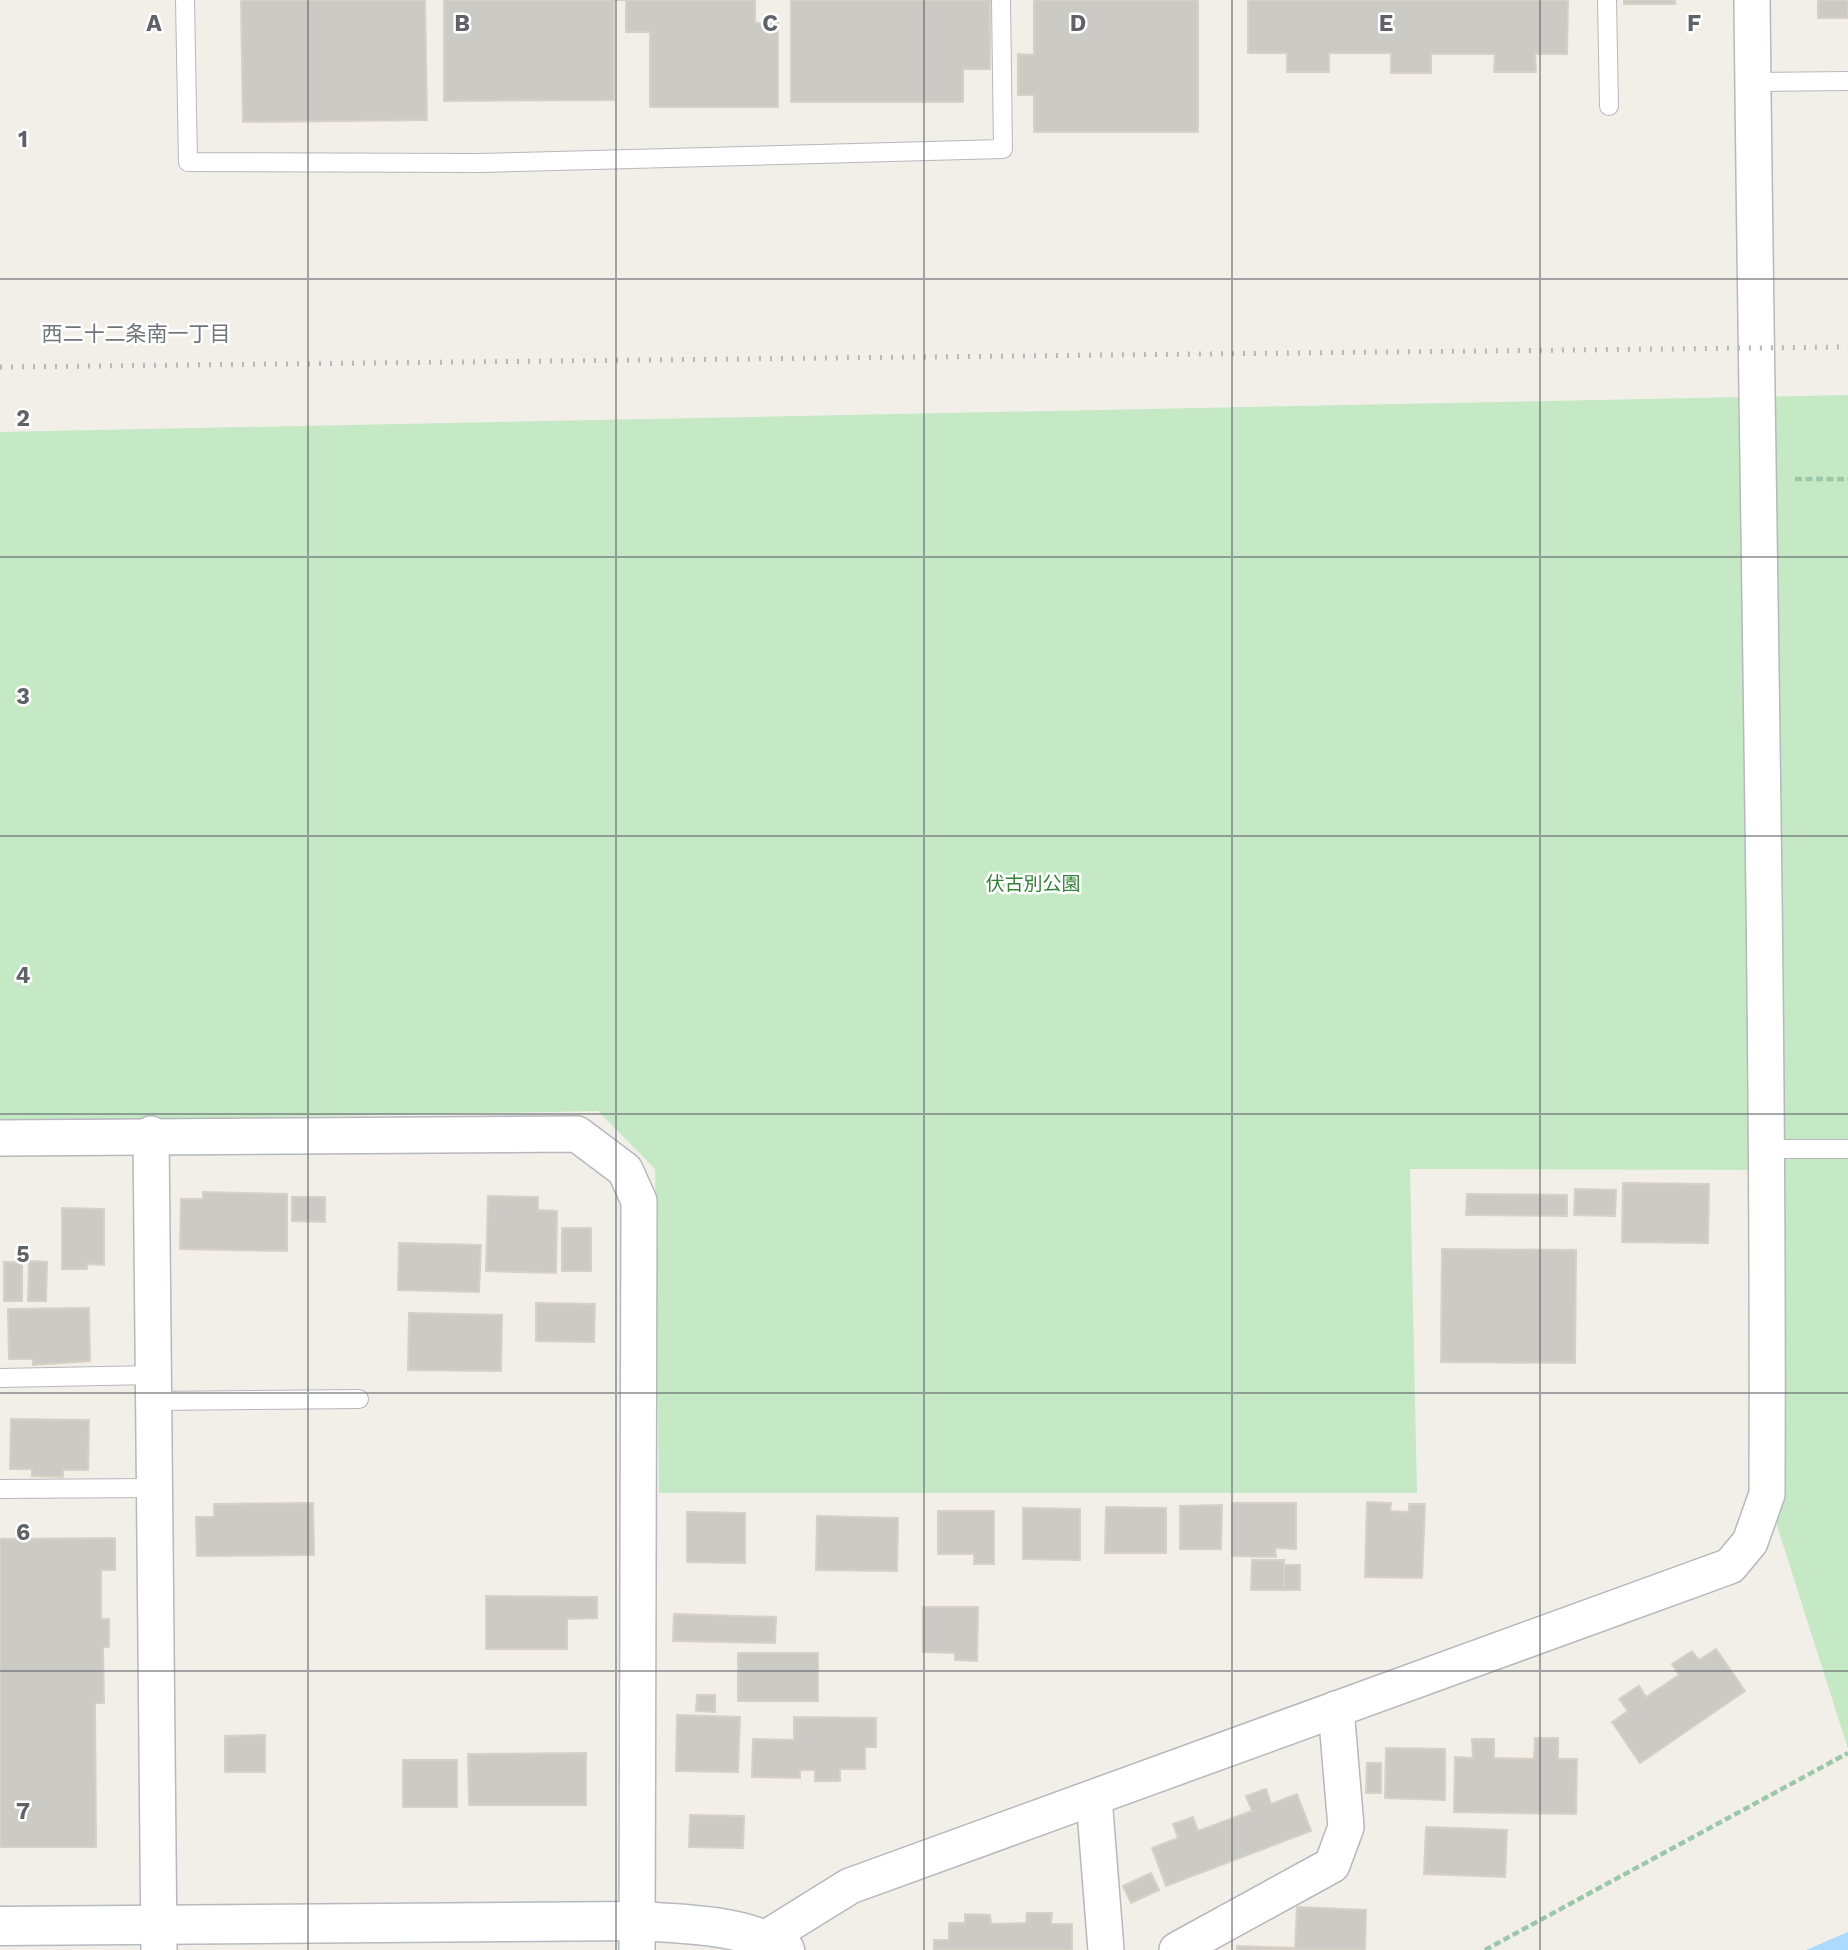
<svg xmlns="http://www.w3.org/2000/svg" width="1848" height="1950" viewBox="0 0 1848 1950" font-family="'Work Sans','Noto Sans JP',sans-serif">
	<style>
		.green { fill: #c5e8c5 }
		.water { fill: #aadaff }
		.building { fill: #cccac5; stroke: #d6d1c6; stroke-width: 2 }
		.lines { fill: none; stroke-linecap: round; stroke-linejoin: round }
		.lane-casing { stroke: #b5b8bc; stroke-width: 20 }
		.street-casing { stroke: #b5b8bc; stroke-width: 38 }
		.secondary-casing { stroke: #b6babf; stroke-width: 41 }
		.path { stroke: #9cc7a9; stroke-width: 4.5; stroke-dasharray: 7 3.5; stroke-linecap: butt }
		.lane { stroke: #fff; stroke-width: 18 }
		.street { stroke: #fff; stroke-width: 35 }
		.secondary { stroke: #fff; stroke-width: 38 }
		.rail { stroke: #b6b7b8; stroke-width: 5; stroke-dasharray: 2 9; stroke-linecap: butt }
		.grid { fill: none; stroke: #5f6368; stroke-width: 2; stroke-opacity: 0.55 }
		.labels { text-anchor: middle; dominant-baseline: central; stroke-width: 5; stroke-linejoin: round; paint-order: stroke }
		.park-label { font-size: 19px; fill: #348238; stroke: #fff }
		.neighbourhood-label { font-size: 21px; fill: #70757a; stroke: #fff }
		.grid-label { font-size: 23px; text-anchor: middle; font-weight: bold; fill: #5f6368; stroke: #fff; stroke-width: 5; stroke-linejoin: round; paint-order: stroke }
	</style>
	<rect width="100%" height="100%" fill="#f1efe8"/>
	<path class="green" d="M 1848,395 L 1848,1749 L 1767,1494 L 1768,1170 L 1410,1169 L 1417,1493 L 659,1493 L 655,1169 L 598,1111 L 0,1122 L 0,432 Z"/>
	<path class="water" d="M 1848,1932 L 1848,1950 L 1806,1950 Z"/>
	<g class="building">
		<path d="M 241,0 L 425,0 L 427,120 L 243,122 Z"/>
		<path d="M 444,0 L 614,0 L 614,100 L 444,101 Z"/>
		<path d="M 614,0 L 755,0 L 755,23 L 778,23 L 778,107 L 650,107 L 650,32 L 626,32 L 626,0 Z"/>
		<path d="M 791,0 L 990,0 L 990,69 L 963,69 L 963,102 L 791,102 Z"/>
		<path d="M 1034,0 L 1198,0 L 1198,132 L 1034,132 L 1034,95 L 1018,95 L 1018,54 L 1034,55 Z"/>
		<path d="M 1248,0 L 1568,0 L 1567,54 L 1535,54 L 1536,72 L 1494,72 L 1495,54 L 1431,54 L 1431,73 L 1391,73 L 1391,53 L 1329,53 L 1329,72 L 1287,72 L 1287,53 L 1248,53 Z"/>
		<rect x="1624" y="0" width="51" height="4"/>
		<rect x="1818" y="0" width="30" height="18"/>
		<path d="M 1623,1183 L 1709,1184 L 1708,1243 L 1622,1242 Z"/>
		<path d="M 1575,1189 L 1616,1190 L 1615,1216 L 1574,1215 Z"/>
		<path d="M 203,1192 L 287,1194 L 287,1251 L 180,1249 L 181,1199 L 203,1199 Z"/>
		<path d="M 1467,1194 L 1567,1195 L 1567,1216 L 1466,1215 Z"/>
		<path d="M 488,1196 L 538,1197 L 538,1210 L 557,1211 L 556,1273 L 486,1271 Z"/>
		<path d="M 292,1197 L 325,1197 L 325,1222 L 292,1221 Z"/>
		<path d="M 62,1208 L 104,1209 L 104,1265 L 87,1264 L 87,1269 L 62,1269 Z"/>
		<rect x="562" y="1228" width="29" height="43"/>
		<path d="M 399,1243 L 481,1245 L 479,1292 L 398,1290 Z"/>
		<path d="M 1442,1249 L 1576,1250 L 1575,1363 L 1441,1362 Z"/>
		<path d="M 29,1261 L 47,1262 L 46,1301 L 28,1301 Z"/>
		<rect x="4" y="1262" width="18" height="39"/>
		<path d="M 536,1303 L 595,1304 L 594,1342 L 536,1341 Z"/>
		<path d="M 89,1308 L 90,1361 L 33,1365 L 33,1359 L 9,1359 L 8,1309 Z"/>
		<path d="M 409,1313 L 502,1315 L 501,1371 L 408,1370 Z"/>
		<path d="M 11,1419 L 89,1420 L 88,1470 L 63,1470 L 63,1477 L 32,1476 L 32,1469 L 10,1469 Z"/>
		<path d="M 1367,1502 L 1391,1503 L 1390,1511 L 1409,1512 L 1409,1504 L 1425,1504 L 1422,1578 L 1365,1577 Z"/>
		<path d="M 313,1503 L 314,1555 L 197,1556 L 196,1517 L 214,1517 L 214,1504 Z"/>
		<path d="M 1232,1503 L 1296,1503 L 1296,1549 L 1275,1548 L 1276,1557 L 1232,1556 Z"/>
		<path d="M 1222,1505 L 1221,1549 L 1180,1549 L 1180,1506 Z"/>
		<path d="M 1106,1507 L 1166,1508 L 1166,1553 L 1105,1553 Z"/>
		<path d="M 1023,1508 L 1080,1509 L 1080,1560 L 1023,1559 Z"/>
		<path d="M 938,1511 L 994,1511 L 994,1564 L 974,1564 L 974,1554 L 938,1554 Z"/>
		<path d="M 687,1512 L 745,1513 L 745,1563 L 687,1562 Z"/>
		<path d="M 817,1516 L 898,1518 L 897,1571 L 816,1570 Z"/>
		<path d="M 115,1538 L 115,1570 L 101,1570 L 101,1619 L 109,1619 L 109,1647 L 103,1647 L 104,1703 L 95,1703 L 96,1847 L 0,1847 L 0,1539 Z"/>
		<path d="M 1252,1560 L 1284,1560 L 1284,1590 L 1251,1590 Z"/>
		<rect x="1284" y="1565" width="16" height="25"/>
		<path d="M 486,1596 L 597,1597 L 597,1618 L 567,1619 L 567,1649 L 486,1649 Z"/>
		<path d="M 923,1607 L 978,1607 L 977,1661 L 955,1660 L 955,1653 L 923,1652 Z"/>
		<path d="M 674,1614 L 776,1617 L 775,1643 L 673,1641 Z"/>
		<path d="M 1716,1649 L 1745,1691 L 1640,1763 L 1612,1722 L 1628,1711 L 1619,1699 L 1639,1686 L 1646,1697 L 1679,1675 L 1672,1664 L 1692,1651 L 1699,1660 Z"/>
		<rect x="738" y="1653" width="80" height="48"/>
		<path d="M 697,1695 L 715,1695 L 715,1712 L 696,1711 Z"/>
		<path d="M 677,1715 L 740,1717 L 738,1772 L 676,1771 Z"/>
		<path d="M 794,1717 L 876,1718 L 876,1747 L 865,1747 L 865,1769 L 840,1769 L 840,1781 L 815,1781 L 815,1770 L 800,1770 L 800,1778 L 752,1777 L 753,1739 L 794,1740 Z"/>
		<path d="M 265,1735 L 265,1772 L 225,1772 L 225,1736 Z"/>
		<path d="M 1535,1738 L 1558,1738 L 1558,1759 L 1577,1759 L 1576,1814 L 1454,1812 L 1455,1757 L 1473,1758 L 1472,1739 L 1494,1739 L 1494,1758 L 1534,1759 Z"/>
		<path d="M 1386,1748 L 1445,1749 L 1445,1800 L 1385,1798 Z"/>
		<path d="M 586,1753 L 586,1805 L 469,1805 L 468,1754 Z"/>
		<rect x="403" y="1760" width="54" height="47"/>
		<path d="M 1367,1763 L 1381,1763 L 1381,1793 L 1366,1793 Z"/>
		<path d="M 1266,1789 L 1271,1804 L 1297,1794 L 1311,1831 L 1166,1886 L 1152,1848 L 1178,1838 L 1173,1824 L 1193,1817 L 1198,1831 L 1252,1811 L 1246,1796 Z"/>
		<path d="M 690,1815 L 744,1816 L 743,1848 L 689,1847 Z"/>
		<path d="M 1426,1827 L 1507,1830 L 1505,1877 L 1424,1874 Z"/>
		<path d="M 1151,1873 L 1159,1890 L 1131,1903 L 1123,1886 Z"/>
		<path d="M 1297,1907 L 1366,1910 L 1365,1950 L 1295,1950 Z"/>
		<path d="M 1027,1913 L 1052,1913 L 1051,1924 L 1072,1924 L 1072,1950 L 934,1950 L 934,1940 L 949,1940 L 949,1923 L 965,1923 L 965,1914 L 990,1915 L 991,1924 L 1026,1923 Z"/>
		<path d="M 1237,1946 L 1294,1948 L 1294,1950 L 1237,1950 Z"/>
	</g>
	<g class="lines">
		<defs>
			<g id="lane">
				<path d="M 185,0 L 188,162 L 479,163 L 1003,149 L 1001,0"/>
				<path d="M 1607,0 L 1609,106"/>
				<path d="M 1753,82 L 1848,81"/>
				<path d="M 1768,1149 L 1848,1149"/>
				<path d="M 0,1378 L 153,1375"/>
				<path d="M 153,1401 L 359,1399"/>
				<path d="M 0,1489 L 154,1488"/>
			</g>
			<g id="street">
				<path d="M 151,1134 L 159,1950"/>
				<path d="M 0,1138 L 577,1134 L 625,1170 L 639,1201 L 637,1950"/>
				<path d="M 1094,1798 L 1106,1950"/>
				<path d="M 766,1938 L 850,1886 L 1730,1566 L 1750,1542 L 1767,1494 C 1769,996 1757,498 1752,0"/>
				<path d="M 1177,1950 L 1332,1865 L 1346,1827 L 1336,1709"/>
			</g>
			<path id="secondary" d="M 0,1926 L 637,1921 C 685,1924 743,1924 785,1950"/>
		</defs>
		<use href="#lane" class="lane-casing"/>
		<use href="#street" class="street-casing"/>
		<use href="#secondary" class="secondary-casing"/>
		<g class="path">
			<path d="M 1795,479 L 1848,479"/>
			<path d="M 1485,1950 L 1848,1753"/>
		</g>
		<use href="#lane" class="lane"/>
		<use href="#street" class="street"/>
		<use href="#secondary" class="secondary"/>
		<path class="rail" d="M 0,367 L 1848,347"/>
	</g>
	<path class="grid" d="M 308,0 L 308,1950M 616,0 L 616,1950M 924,0 L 924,1950M 1232,0 L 1232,1950M 1540,0 L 1540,1950M 0,279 L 1848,279M 0,557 L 1848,557M 0,836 L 1848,836M 0,1114 L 1848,1114M 0,1393 L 1848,1393M 0,1671 L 1848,1671"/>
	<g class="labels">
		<g class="park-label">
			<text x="1033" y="883">伏古別公園</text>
		</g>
		<g class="neighbourhood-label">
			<text x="136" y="333">西二十二条南一丁目</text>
		</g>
	</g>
	<g class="grid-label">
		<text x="154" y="31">A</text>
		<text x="462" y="31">B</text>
		<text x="770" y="31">C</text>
		<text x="1078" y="31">D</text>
		<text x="1386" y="31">E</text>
		<text x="1694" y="31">F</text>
		<text x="23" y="147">1</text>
		<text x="23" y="426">2</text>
		<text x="23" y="704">3</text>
		<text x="23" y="983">4</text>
		<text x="23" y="1262">5</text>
		<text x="23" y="1540">6</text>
		<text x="23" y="1819">7</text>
	</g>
</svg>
